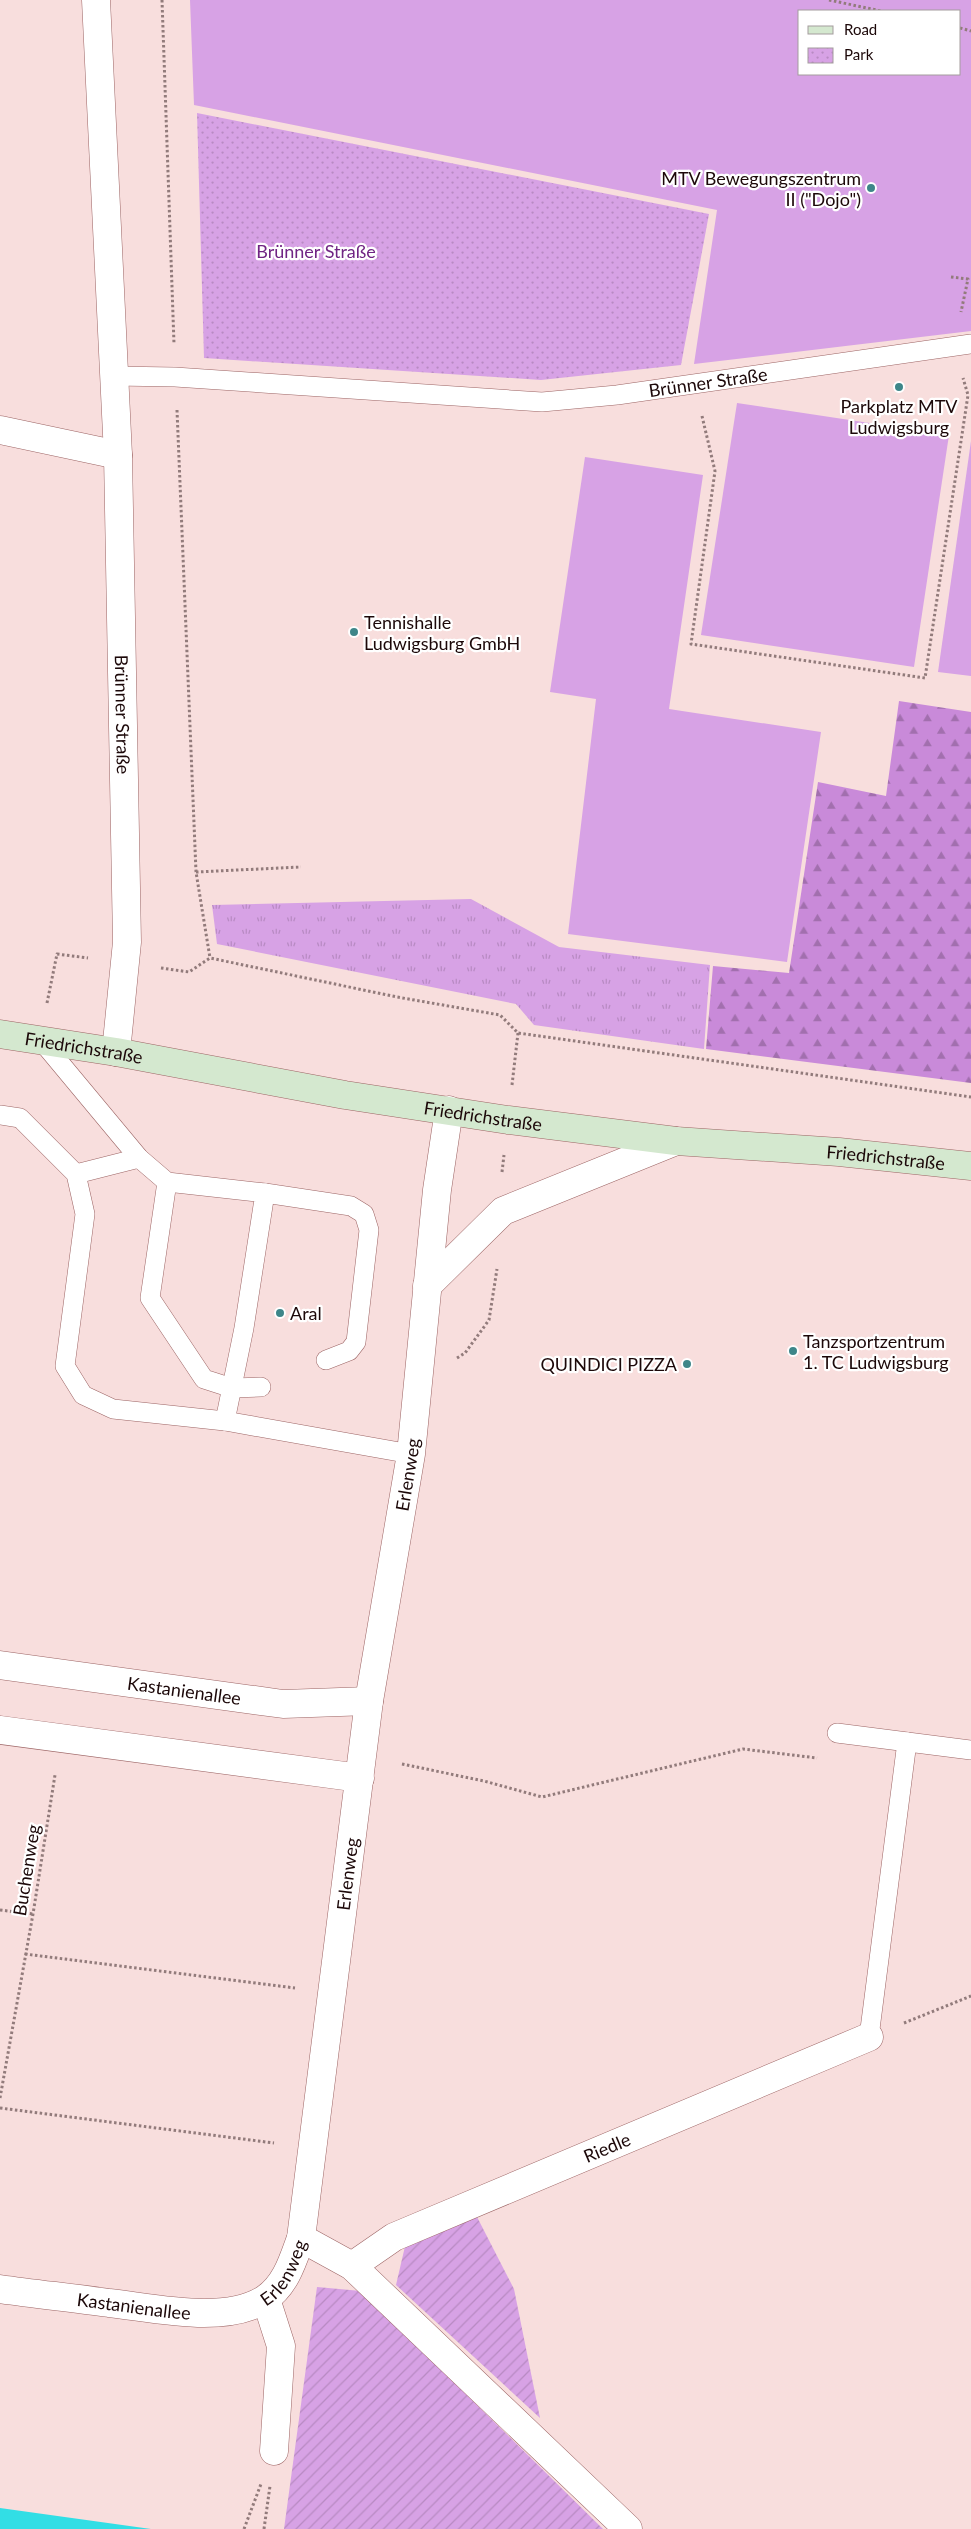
<svg xmlns="http://www.w3.org/2000/svg" width="971" height="2529" viewBox="0 0 971 2529" font-family="Lato,sans-serif">
	<style>
		.grass { fill: url(#grass-tufts) }
		.forest { fill: url(#forest-firs) }
		.park { fill: url(#park-dots) }
		.garden { fill: url(#garden-furrows) }
		.pitch { fill: #d7a2e5; fill-rule: evenodd }
		.water { fill: #32dee5 }
		.lines { fill: none; stroke-linecap: round; stroke-linejoin: round }
		.service-casing { stroke: #9c6464; stroke-width: 20 }
		.minor-casing { stroke: #9c6464; stroke-width: 29 }
		.secondary-casing { stroke: #9c6464; stroke-width: 29 }
		.path { stroke: #927b7b; stroke-width: 3; stroke-dasharray: 2.5 2.5; stroke-linecap: butt }
		.service { stroke: #fff; stroke-width: 19 }
		.minor { stroke: #fff; stroke-width: 28 }
		.secondary { stroke: #d4e8cf; stroke-width: 28 }
		.poi-dot { fill: #3e8689; stroke: #fff; stroke-width: 2 }
		.labels { text-anchor: middle; dominant-baseline: central; stroke-width: 4.5; stroke-linejoin: round; paint-order: stroke }
		.poi-label { font-size: 18px; fill: #1c0809; stroke: #fff; text-anchor: start }
		.park-label { font-size: 18px; fill: #702483; stroke: #fff }
		.street-label { font-size: 18px; fill: #1c0809; stroke: #fff }
	</style>
	<defs>
		<pattern id="grass-tufts" width="24" height="20" patternUnits="userSpaceOnUse" patternTransform="scale(1.25)"><rect width="24" height="20" fill="#d7a2e5"/><path d="M3 7l-1-3M5 7V3M7 7l1-3M15 17l-1-3M17 17v-4M19 17l1-3" fill="none" stroke="#b88ac3"/></pattern>
		<pattern id="forest-firs" width="22" height="20" patternUnits="userSpaceOnUse" patternTransform="scale(1.25)"><rect width="22" height="20" fill="#c98ad9"/><path d="M5 1l3.5 6h-7zM16 11l3.5 6h-7z" fill="#a26fae"/></pattern>
		<pattern id="park-dots" width="8" height="8" patternUnits="userSpaceOnUse" patternTransform="scale(1.25)"><rect width="8" height="8" fill="#d7a2e5"/><path d="M2 2h.1M6 6h.1" fill="none" stroke="#b88ac3" stroke-width="1.8" stroke-linecap="round"/></pattern>
		<pattern id="garden-furrows" width="10" height="10" patternUnits="userSpaceOnUse" patternTransform="scale(1.25)"><rect width="10" height="10" fill="#d7a2e5"/><path d="M-1 1l2-2M0 10L10 0M9 11l2-2" fill="none" stroke="#b88ac3"/></pattern>
	</defs>
	<rect width="100%" height="100%" fill="#f8dedd"/>
	<path class="grass" d="M 471,899 L 559,947 L 710,965 L 704,1049 L 534,1025 L 516,1004 L 217,944 L 212,905 Z"/>
	<path class="forest" d="M 899,701 L 971,712 L 971,1083 L 706,1049 L 713,966 L 789,973 L 818,782 L 886,796 Z"/>
	<path class="park" d="M 197,113 L 709,214 L 681,365 L 541,380 L 204,358 Z"/>
	<g class="garden">
		<path d="M 475,2213 L 514,2289 L 540,2418 L 396,2285 L 406,2242 Z"/>
		<path d="M 317,2287 L 361,2291 L 603,2529 L 284,2529 Z"/>
	</g>
	<g class="pitch">
		<path d="M 190,0 L 971,0 L 971,331 L 694,364 L 717,210 L 194,105 ZM 800,11 L 960,11 L 960,74 L 800,74 Z"/>
		<path d="M 737,403 L 949,435 L 914,667 L 701,635 Z"/>
		<path d="M 971,441 L 971,676 L 938,672 Z"/>
		<path d="M 585,457 L 703,475 L 669,709 L 821,732 L 787,962 L 568,934 L 596,699 L 550,692 Z"/>
	</g>
	<path class="water" d="M 0,2508 L 151,2529 L 0,2529 Z"/>
	<g class="lines">
		<defs>
			<g id="service">
				<path id="s1" d="M 114,376 L 175,377 L 542,402 L 617,395 L 971,344"/>
				<path d="M 40,1039 L 139,1158 L 167,1182 L 265,1193 L 244,1328 L 225,1421"/>
				<path d="M 0,1115 L 20,1118 L 76,1174 L 85,1214 L 65,1366 L 83,1395 L 113,1409 L 225,1421 L 411,1454"/>
				<path d="M 76,1174 L 139,1158"/>
				<path d="M 167,1182 L 150,1298 L 204,1379 L 232,1388 L 261,1387"/>
				<path d="M 265,1193 L 351,1206 L 364,1214 L 369,1230 L 356,1342 L 349,1351 L 326,1360"/>
				<path d="M 837,1733 L 971,1750"/>
				<path d="M 869,2037 L 907,1742"/>
			</g>
			<g id="minor">
				<path id="s2" d="M 96,0 L 118,455 L 127,942 L 116,1052"/>
				<path d="M 0,430 L 118,455"/>
				<path d="M 427,1286 L 503,1211 L 676,1141"/>
				<path id="s3" d="M 0,1665 L 283,1704 L 369,1701"/>
				<path d="M 0,1730 L 360,1778"/>
				<path d="M 301,2238 L 352,2266 L 628,2529"/>
				<path id="s4" d="M 352,2266 L 394,2237 L 869,2037"/>
				<path id="s5" d="M 0,2289 C 36,2294 73,2298 109,2303 C 154,2308 225,2325 265,2299 C 286,2285 293,2260 301,2238 L 369,1701 L 411,1454 L 437,1190 L 449,1110"/>
				<path d="M 266,2299 L 281,2346 L 274,2451"/>
			</g>
			<g id="secondary">
				<path id="s6" d="M 0,1034 L 116,1052 L 345,1095 L 508,1120 L 676,1141 L 839,1152 L 971,1166"/>
			</g>
		</defs>
		<use href="#service" class="service-casing"/>
		<use href="#minor" class="minor-casing"/>
		<use href="#secondary" class="secondary-casing"/>
		<g class="path">
			<path d="M 162,0 L 174,344"/>
			<path d="M 829,0 L 881,11"/>
			<path d="M 960,28 L 971,31"/>
			<path d="M 951,277 L 968,279 L 961,312"/>
			<path d="M 177,410 L 196,872 L 210,958"/>
			<path d="M 702,416 L 715,471 L 691,644 L 925,678 L 968,395 L 963,378"/>
			<path d="M 196,872 L 301,867"/>
			<path d="M 161,968 L 189,972 L 210,958 L 397,997 L 500,1015 L 518,1033 L 971,1097"/>
			<path d="M 47,1003 L 57,954 L 88,958"/>
			<path d="M 512,1085 L 518,1033"/>
			<path d="M 502,1172 L 504,1155"/>
			<path d="M 457,1358 L 465,1353 L 489,1320 L 497,1269"/>
			<path d="M 402,1764 L 484,1781 L 542,1797 L 743,1749 L 817,1758"/>
			<path d="M 0,1910 L 33,1914"/>
			<path d="M 25,1954 L 295,1988"/>
			<path d="M 904,2023 L 971,1996"/>
			<path d="M 0,2098 L 33,1914 L 55,1775"/>
			<path d="M 0,2108 L 274,2143"/>
			<path d="M 244,2529 L 261,2484"/>
			<path d="M 264,2529 L 270,2486"/>
		</g>
		<use href="#service" class="service"/>
		<use href="#minor" class="minor"/>
		<use href="#secondary" class="secondary"/>
	</g>
	<g class="poi-dot">
		<circle cx="871" cy="188" r="5"/>
		<circle cx="899" cy="387" r="5"/>
		<circle cx="354" cy="632" r="5"/>
		<circle cx="280" cy="1313" r="5"/>
		<circle cx="793" cy="1351" r="5"/>
		<circle cx="687" cy="1364" r="5"/>
	</g>
	<g class="labels">
		<g class="poi-label">
			<text x="861" y="178" text-anchor="end">MTV Bewegungszentrum<tspan x="861" dy="21">II ("Dojo")</tspan></text>
			<text x="899" y="406" text-anchor="middle">Parkplatz MTV<tspan x="899" dy="21">Ludwigsburg</tspan></text>
			<text x="364" y="622">Tennishalle<tspan x="364" dy="21">Ludwigsburg GmbH</tspan></text>
			<text x="290" y="1313">Aral</text>
			<text x="803" y="1341">Tanzsportzentrum<tspan x="803" dy="21">1. TC Ludwigsburg</tspan></text>
			<text x="677" y="1364" text-anchor="end">QUINDICI PIZZA</text>
		</g>
		<g class="park-label">
			<text x="316" y="251">Brünner Straße</text>
		</g>
		<g class="street-label">
			<text stroke="none"><textPath href="#s1" startOffset="596">Brünner Straße</textPath></text>
			<text stroke="none"><textPath href="#s2" startOffset="715">Brünner Straße</textPath></text>
			<text stroke="none"><textPath href="#s6" startOffset="85">Friedrichstraße</textPath></text>
			<text stroke="none"><textPath href="#s6" startOffset="490">Friedrichstraße</textPath></text>
			<text stroke="none"><textPath href="#s6" startOffset="895">Friedrichstraße</textPath></text>
			<text stroke="none"><textPath href="#s5" startOffset="1112">Erlenweg</textPath></text>
			<text stroke="none"><textPath href="#s3" startOffset="186">Kastanienallee</textPath></text>
			<text transform="translate(26 1870) rotate(-81)">Buchenweg</text>
			<text stroke="none"><textPath href="#s5" startOffset="708">Erlenweg</textPath></text>
			<text stroke="none"><textPath href="#s4" startOffset="282">Riedle</textPath></text>
			<text stroke="none"><textPath href="#s5" startOffset="302">Erlenweg</textPath></text>
			<text stroke="none"><textPath href="#s5" startOffset="135">Kastanienallee</textPath></text>
		</g>
	</g>
	<rect x="798" y="10" width="162" height="65" fill="#ffffff" stroke="#a49c9d"/>
	<rect x="808" y="26" width="25" height="8" fill="#d4e8cf" stroke="#a49c9d"/>
	<text x="844" y="35" font-size="15" fill="#1c0809">Road</text>
	<rect x="808" y="48" width="25" height="15" fill="url(#park-dots)" stroke="#a49c9d"/>
	<text x="844" y="60" font-size="15" fill="#1c0809">Park</text>
</svg>
